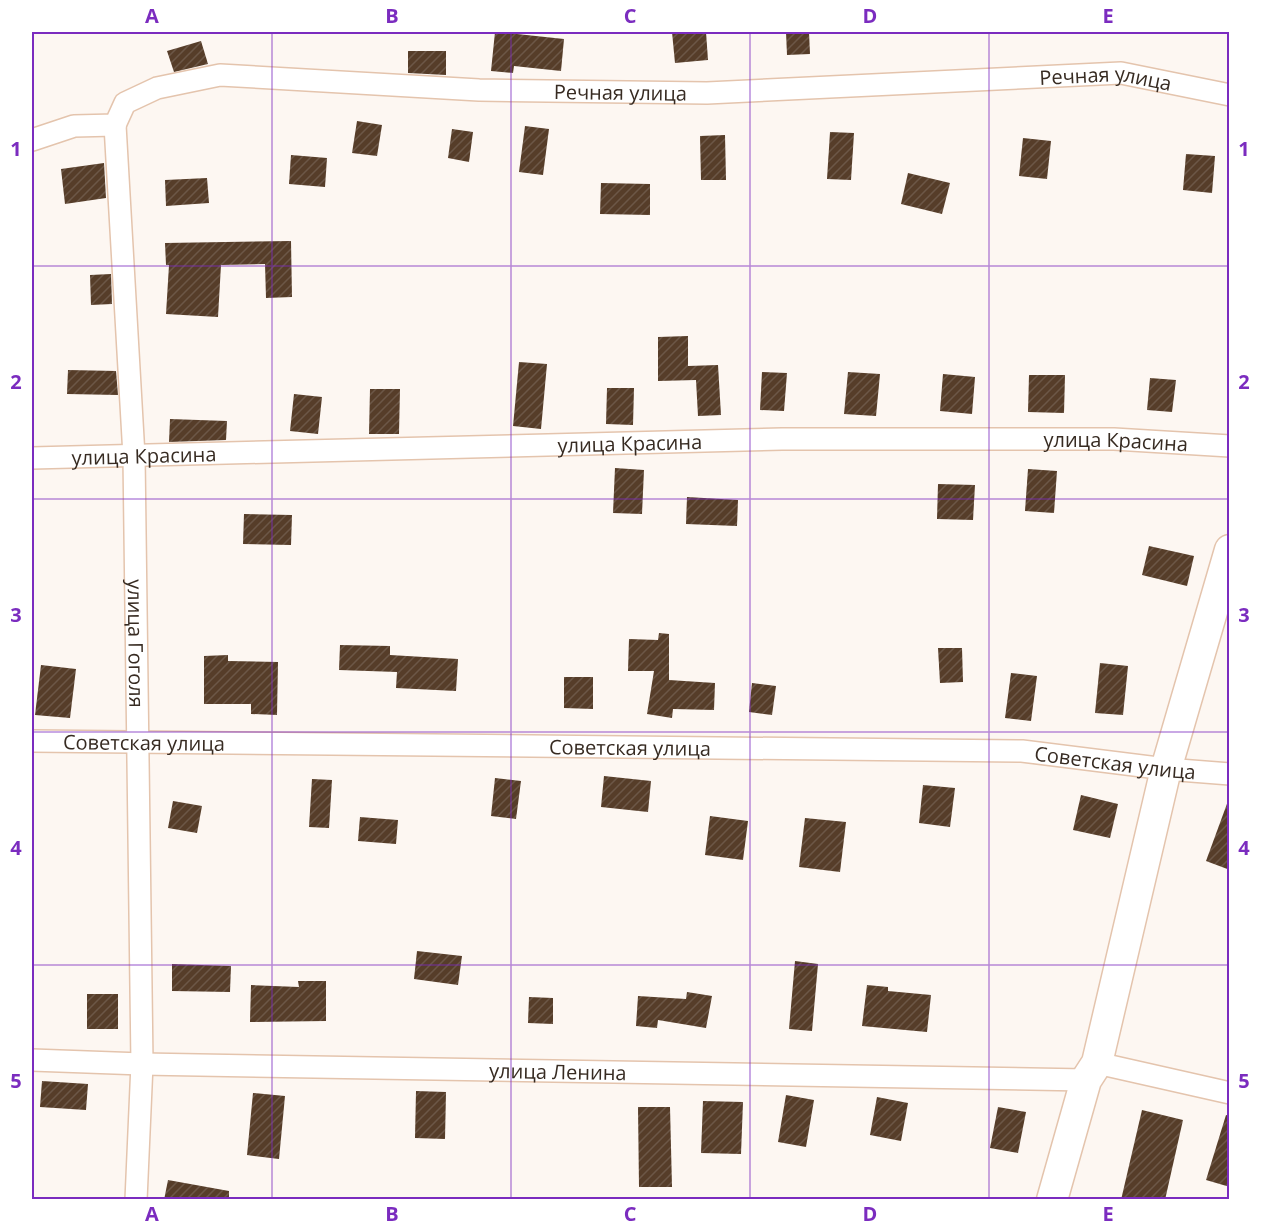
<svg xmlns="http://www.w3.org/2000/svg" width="1261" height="1231" viewBox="0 0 1261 1231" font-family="'Open Sans',sans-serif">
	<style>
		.building { fill: url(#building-hatch) }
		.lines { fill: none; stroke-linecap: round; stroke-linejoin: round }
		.minor-casing { stroke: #e4c4ad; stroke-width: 24 }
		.secondary-casing { stroke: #e4c4ad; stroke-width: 33 }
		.minor { stroke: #fff; stroke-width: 21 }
		.secondary { stroke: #fff; stroke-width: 30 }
		.grid { fill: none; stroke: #7b2cbf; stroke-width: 1.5; stroke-opacity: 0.55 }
		.labels { text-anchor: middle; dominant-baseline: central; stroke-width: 6; stroke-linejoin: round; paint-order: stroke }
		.street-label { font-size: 20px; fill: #372b22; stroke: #fff }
		.neatline { fill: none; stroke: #7b2cbf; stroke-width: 2 }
		.grid-label { font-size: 20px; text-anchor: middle; font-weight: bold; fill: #7b2cbf }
	</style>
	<defs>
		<pattern id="building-hatch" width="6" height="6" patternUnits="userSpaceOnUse" patternTransform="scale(1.5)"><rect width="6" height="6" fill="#563d29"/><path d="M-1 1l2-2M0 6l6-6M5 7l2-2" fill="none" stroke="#6c5747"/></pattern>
	</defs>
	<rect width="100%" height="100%" fill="#fdf7f2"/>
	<g class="building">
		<path d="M 495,32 L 518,32 L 517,34 L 564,39 L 561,71 L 514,66 L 513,73 L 491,71 Z"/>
		<path d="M 672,32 L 706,32 L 708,60 L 675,63 Z"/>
		<path d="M 786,32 L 809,32 L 810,54 L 787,55 Z"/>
		<path d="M 201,41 L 208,64 L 174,72 L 167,51 Z"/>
		<path d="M 408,51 L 446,51 L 446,75 L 408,73 Z"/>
		<path d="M 357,121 L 382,125 L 377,156 L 352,153 Z"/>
		<path d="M 525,126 L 549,129 L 543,175 L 519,172 Z"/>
		<path d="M 452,129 L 473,132 L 469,162 L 448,158 Z"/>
		<path d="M 830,132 L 854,133 L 851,180 L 827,179 Z"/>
		<path d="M 725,135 L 726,180 L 701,180 L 700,136 Z"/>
		<path d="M 1023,138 L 1051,141 L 1047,179 L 1019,176 Z"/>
		<path d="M 1186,154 L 1215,156 L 1212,193 L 1183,190 Z"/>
		<path d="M 291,155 L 327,158 L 325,187 L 289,184 Z"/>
		<path d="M 104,163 L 106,198 L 65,204 L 61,169 Z"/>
		<path d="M 908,173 L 950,183 L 942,214 L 901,204 Z"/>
		<path d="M 207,178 L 209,203 L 166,206 L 165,180 Z"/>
		<path d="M 601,183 L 650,184 L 650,215 L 600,214 Z"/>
		<path d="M 291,241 L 292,297 L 266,298 L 265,264 L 221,265 L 218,317 L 166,314 L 169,265 L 166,265 L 165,243 Z"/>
		<path d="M 111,274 L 112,304 L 91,305 L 90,275 Z"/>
		<path d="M 688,336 L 688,366 L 718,365 L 721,415 L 698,416 L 696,380 L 658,381 L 658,337 Z"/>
		<path d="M 519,362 L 547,364 L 541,429 L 513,426 Z"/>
		<path d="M 68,370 L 116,371 L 118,395 L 67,394 Z"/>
		<path d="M 762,372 L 787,373 L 784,411 L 760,410 Z"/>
		<path d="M 848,372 L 880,374 L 876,416 L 844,414 Z"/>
		<path d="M 943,374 L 975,377 L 972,414 L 940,411 Z"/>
		<path d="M 1029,375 L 1065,375 L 1064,413 L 1028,412 Z"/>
		<path d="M 1150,378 L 1176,380 L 1172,412 L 1147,410 Z"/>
		<path d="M 607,388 L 634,388 L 633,425 L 606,424 Z"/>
		<path d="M 370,389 L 400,389 L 399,434 L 369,434 Z"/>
		<path d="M 294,394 L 322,397 L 318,434 L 290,431 Z"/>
		<path d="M 170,419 L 227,421 L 226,440 L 169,442 Z"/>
		<path d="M 615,468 L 644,470 L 642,514 L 613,513 Z"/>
		<path d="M 1028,469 L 1057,471 L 1054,513 L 1025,511 Z"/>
		<path d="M 938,484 L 975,485 L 973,520 L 937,519 Z"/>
		<path d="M 687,497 L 738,500 L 737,526 L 686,524 Z"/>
		<path d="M 244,514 L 292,515 L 291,545 L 243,544 Z"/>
		<path d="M 1149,546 L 1194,556 L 1187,586 L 1142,575 Z"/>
		<path d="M 659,633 L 669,634 L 669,680 L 715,683 L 714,710 L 673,709 L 672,718 L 647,714 L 654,671 L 628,671 L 629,639 L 658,640 Z"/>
		<path d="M 340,645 L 390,646 L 390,655 L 458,659 L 456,691 L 396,688 L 397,672 L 339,670 Z"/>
		<path d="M 938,648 L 962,648 L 963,682 L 940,683 Z"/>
		<path d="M 228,655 L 228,661 L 278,662 L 277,715 L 251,714 L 251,704 L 204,704 L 204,656 Z"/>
		<path d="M 1100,663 L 1128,666 L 1123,715 L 1095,713 Z"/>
		<path d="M 41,665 L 76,669 L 70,718 L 35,715 Z"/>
		<path d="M 1011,673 L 1037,676 L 1031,721 L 1005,718 Z"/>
		<path d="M 564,677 L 593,677 L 593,709 L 564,708 Z"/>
		<path d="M 752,683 L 776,686 L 772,715 L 749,712 Z"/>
		<path d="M 604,776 L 651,781 L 648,812 L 601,807 Z"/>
		<path d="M 495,778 L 521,781 L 516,819 L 491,816 Z"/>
		<path d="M 312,779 L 332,780 L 329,828 L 309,827 Z"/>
		<path d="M 923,785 L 955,788 L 950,827 L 919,823 Z"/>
		<path d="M 1081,795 L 1118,804 L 1110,838 L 1073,830 Z"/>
		<path d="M 173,801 L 202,806 L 197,833 L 168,828 Z"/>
		<path d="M 1228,801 L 1230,802 L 1230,870 L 1206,861 Z"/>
		<path d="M 710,816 L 748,821 L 743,860 L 705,855 Z"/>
		<path d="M 360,817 L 398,820 L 396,844 L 358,841 Z"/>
		<path d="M 805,818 L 846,822 L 840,872 L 799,867 Z"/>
		<path d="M 417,951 L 462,956 L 458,985 L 414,979 Z"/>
		<path d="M 795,961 L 818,964 L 812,1031 L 789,1029 Z"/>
		<path d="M 172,964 L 231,966 L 230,992 L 172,991 Z"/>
		<path d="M 298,981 L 326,981 L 326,1021 L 250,1022 L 251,985 L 299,987 Z"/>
		<path d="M 867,985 L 888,987 L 888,991 L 931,995 L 927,1032 L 862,1026 Z"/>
		<path d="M 687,992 L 712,996 L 706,1028 L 658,1020 L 657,1028 L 636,1026 L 638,996 L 686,999 Z"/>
		<rect x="87" y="994" width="31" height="35"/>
		<path d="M 529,997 L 553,998 L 553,1024 L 528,1023 Z"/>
		<path d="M 42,1081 L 88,1084 L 86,1110 L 40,1107 Z"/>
		<path d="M 416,1091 L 446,1092 L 445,1139 L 415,1138 Z"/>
		<path d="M 253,1093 L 285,1096 L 279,1159 L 247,1155 Z"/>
		<path d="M 786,1095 L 814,1100 L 806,1147 L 778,1142 Z"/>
		<path d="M 877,1097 L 908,1103 L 901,1141 L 870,1135 Z"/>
		<path d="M 703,1101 L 743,1102 L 741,1154 L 701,1153 Z"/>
		<path d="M 638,1107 L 670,1107 L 672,1187 L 639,1187 Z"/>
		<path d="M 998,1107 L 1026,1112 L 1018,1153 L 990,1148 Z"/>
		<path d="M 1142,1110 L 1183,1120 L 1165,1200 L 1121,1200 Z"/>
		<path d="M 1226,1115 L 1230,1116 L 1230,1187 L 1206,1180 Z"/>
		<path d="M 168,1180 L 229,1191 L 229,1200 L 164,1200 Z"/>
	</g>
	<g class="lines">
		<defs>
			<g id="minor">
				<path id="s1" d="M 115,125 L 134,456 L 142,1064 L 136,1200"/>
				<path id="s2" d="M 32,140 L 74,126 L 115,125 L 125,103 L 157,88 L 220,75 L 479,90 L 707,93 L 1121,73 L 1230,95"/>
				<path id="s3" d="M 32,458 L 782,439 L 1114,439 L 1230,446"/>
				<path id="s4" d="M 32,741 L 1022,751 L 1166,769 L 1230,774"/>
				<path id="s5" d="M 32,1060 L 142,1064 L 1086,1080"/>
				<path d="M 1097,1063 L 1230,1093"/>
			</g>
			<path id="secondary" d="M 1052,1200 L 1086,1080 L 1097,1063 L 1166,769 L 1230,550"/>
		</defs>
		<use href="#minor" class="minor-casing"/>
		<use href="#secondary" class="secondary-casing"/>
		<use href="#minor" class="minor"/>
		<use href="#secondary" class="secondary"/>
	</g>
	<path class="grid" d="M 272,32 L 272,1200M 511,32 L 511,1200M 750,32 L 750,1200M 989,32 L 989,1200M 32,266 L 1230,266M 32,499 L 1230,499M 32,732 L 1230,732M 32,965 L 1230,965"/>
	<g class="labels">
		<g class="street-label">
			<text stroke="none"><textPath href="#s2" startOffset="1096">Речная улица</textPath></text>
			<text stroke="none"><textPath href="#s2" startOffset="610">Речная улица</textPath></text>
			<text stroke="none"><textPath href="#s3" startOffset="1084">улица Красина</textPath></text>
			<text stroke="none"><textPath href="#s3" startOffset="598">улица Красина</textPath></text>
			<text stroke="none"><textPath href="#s3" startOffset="112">улица Красина</textPath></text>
			<text stroke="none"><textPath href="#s1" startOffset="519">улица Гоголя</textPath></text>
			<text stroke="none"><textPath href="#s4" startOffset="112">Советская улица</textPath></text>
			<text stroke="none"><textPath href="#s4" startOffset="598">Советская улица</textPath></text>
			<text stroke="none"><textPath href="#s4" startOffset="1084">Советская улица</textPath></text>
			<text stroke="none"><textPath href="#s5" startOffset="526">улица Ленина</textPath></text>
		</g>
	</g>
	<rect width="1261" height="1231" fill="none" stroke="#ffffff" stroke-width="66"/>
	<rect x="33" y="33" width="1195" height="1165" class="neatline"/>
	<g class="grid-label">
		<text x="152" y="23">A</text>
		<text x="392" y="23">B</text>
		<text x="630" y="23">C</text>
		<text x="870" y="23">D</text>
		<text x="1108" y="23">E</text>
		<text x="16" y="156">1</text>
		<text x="1244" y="156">1</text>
		<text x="16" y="389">2</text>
		<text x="1244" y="389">2</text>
		<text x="16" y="622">3</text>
		<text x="1244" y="622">3</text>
		<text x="16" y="855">4</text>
		<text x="1244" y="855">4</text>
		<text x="16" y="1088">5</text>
		<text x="1244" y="1088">5</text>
		<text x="152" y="1221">A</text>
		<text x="392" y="1221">B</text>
		<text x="630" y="1221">C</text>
		<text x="870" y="1221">D</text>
		<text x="1108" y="1221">E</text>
	</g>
</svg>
